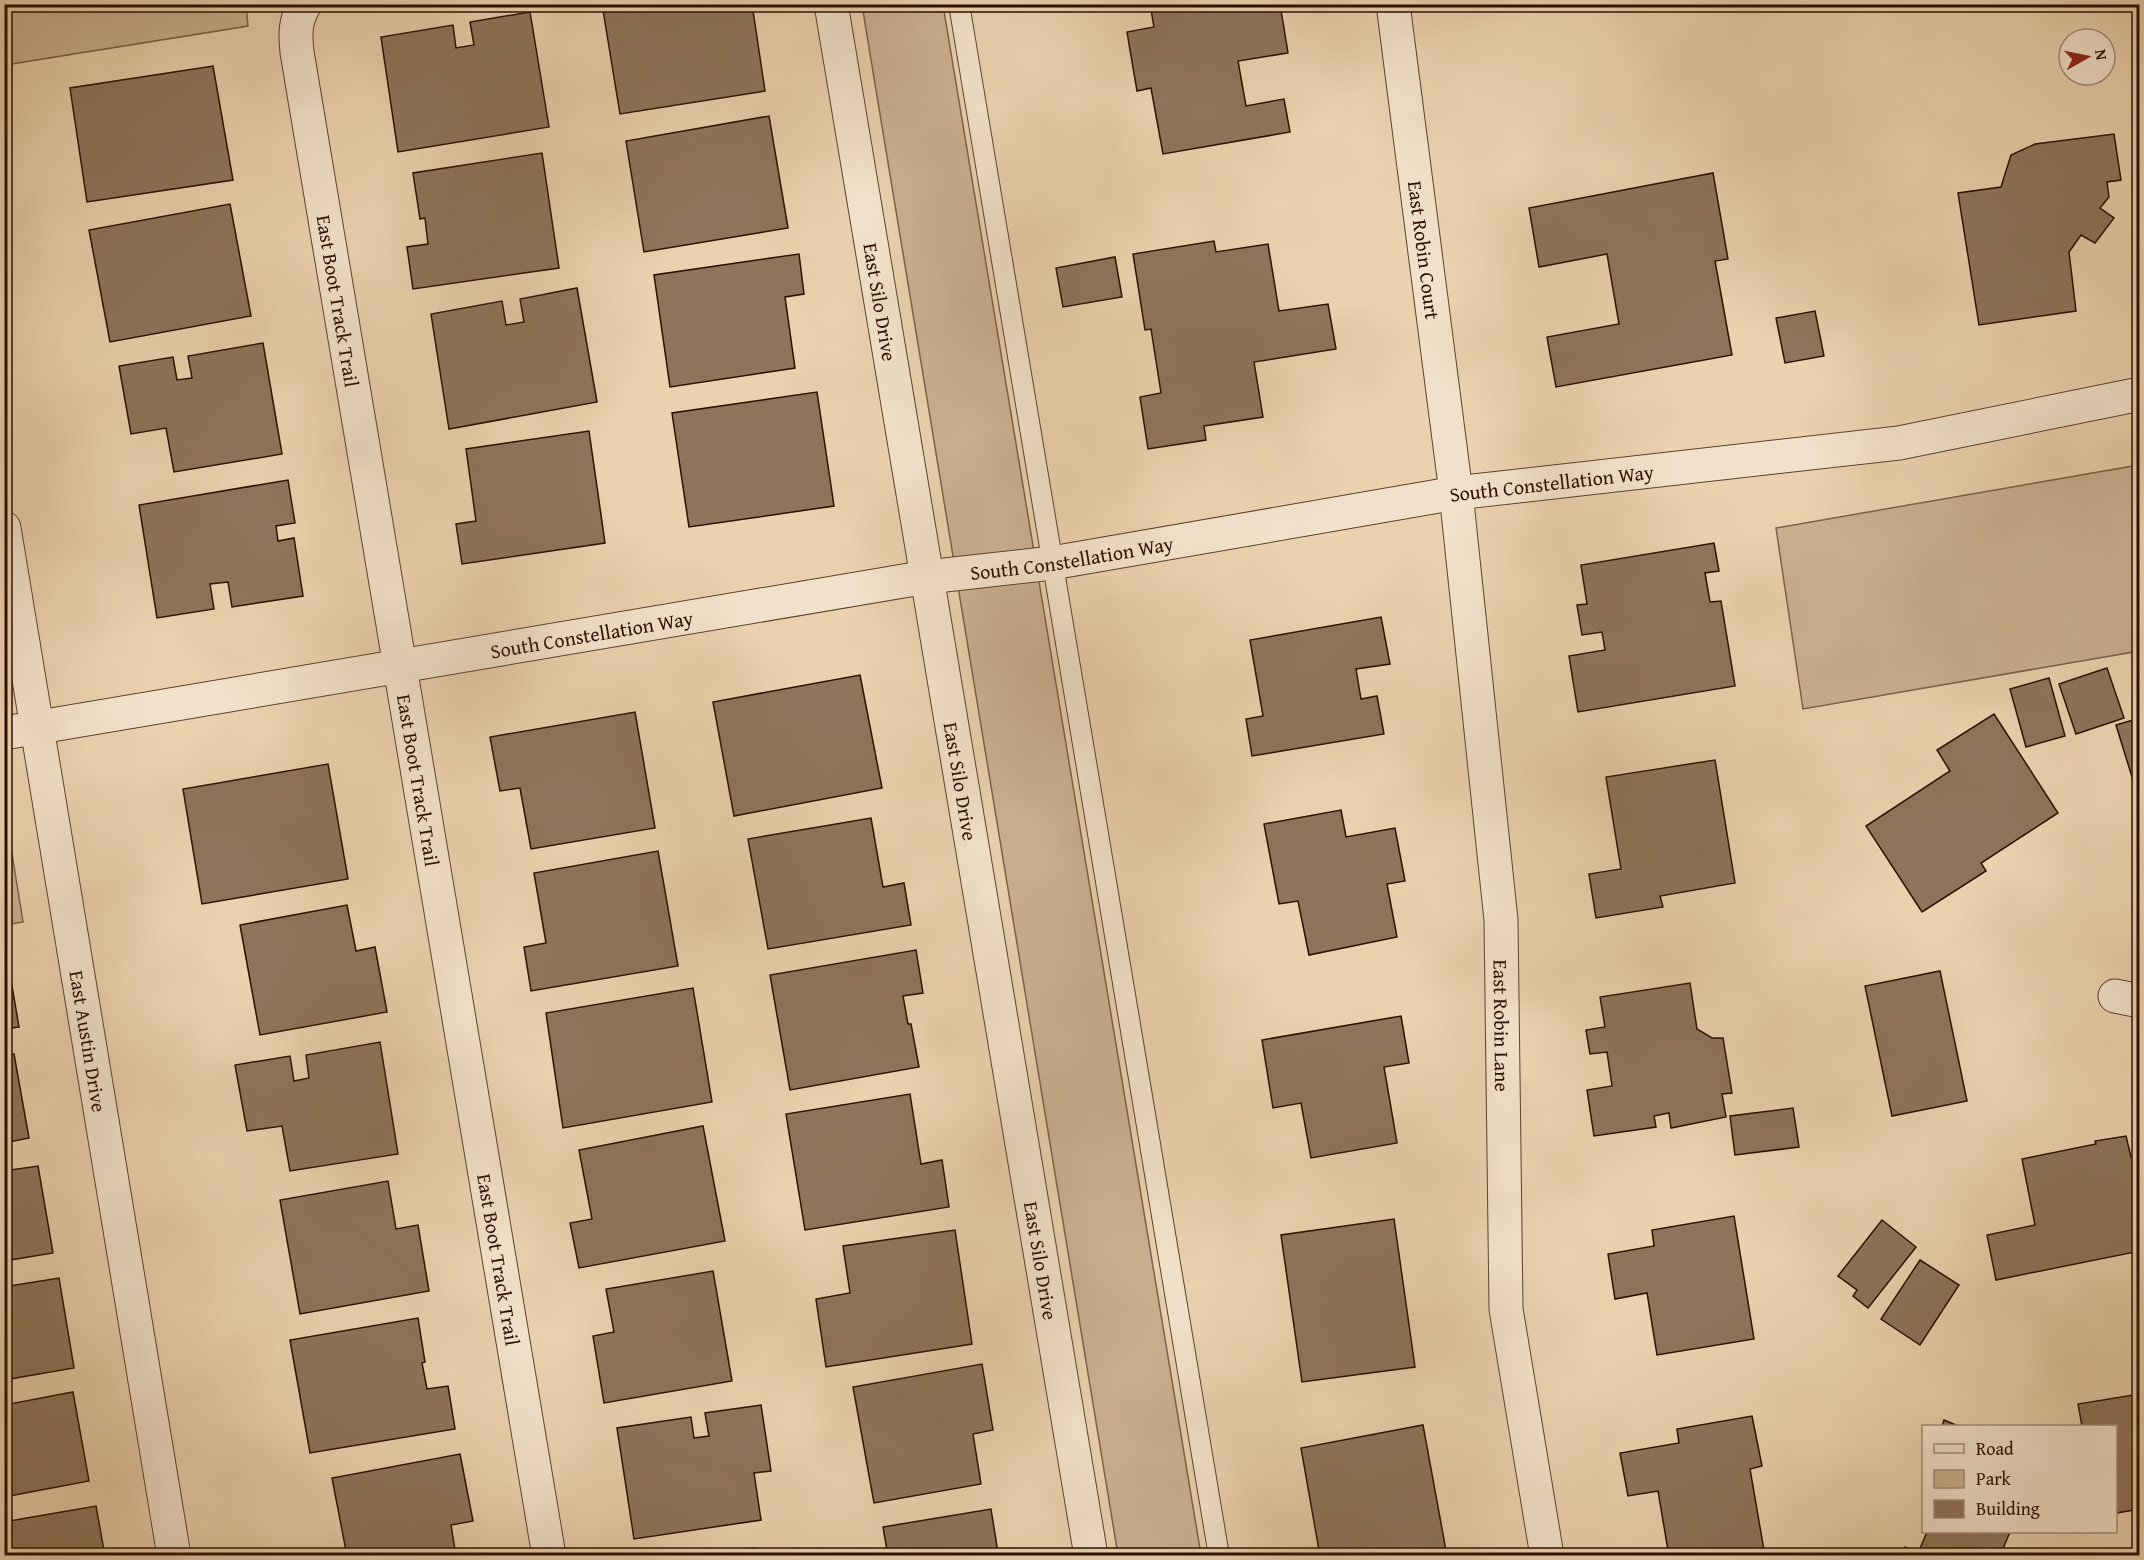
<svg xmlns="http://www.w3.org/2000/svg" width="2144" height="1560" viewBox="0 0 2144 1560" font-family="'Gentium Book Plus',serif">
	<style>
		.green { fill: #cbb091; stroke: #7c6049; stroke-width: 1.5 }
		.building { fill: #8f745b; stroke: #2c0f01; stroke-width: 1.5 }
		.lines { fill: none; stroke-linecap: round; stroke-linejoin: round }
		.lane-casing { stroke: #5c402c; stroke-width: 22 }
		.street-casing { stroke: #5c402c; stroke-width: 35 }
		.lane { stroke: #f2e1ca; stroke-width: 20 }
		.street { stroke: #f2e1ca; stroke-width: 33 }
		.labels { text-anchor: middle; dominant-baseline: central; stroke-width: 5; stroke-linejoin: round; paint-order: stroke }
		.street-label { font-size: 20px; fill: #2c0f01; stroke: #f2e1ca }
	</style>
	<rect width="100%" height="100%" fill="#ebd1ae"/>
	<filter id="stains"><feTurbulence type="fractalNoise" baseFrequency=".00333" numOctaves="4"/><feColorMatrix values="0 0 0 0 .2 0 0 0 0 .09 0 0 0 0 .02 0 0 0 .5 -.17"/></filter>
	<radialGradient id="worn" r=".72"><stop offset=".6" stop-color="#630" stop-opacity="0"/><stop offset="1" stop-color="#630" stop-opacity=".3"/></radialGradient>
	<g class="green">
		<path d="M 5,4 L 246,5 L 248,26 L 5,65 Z"/>
		<path d="M 862,5 L 943,5 L 1201,1555 L 1118,1555 Z"/>
		<path d="M 2139,465 L 2139,651 L 1803,709 L 1776,528 Z"/>
		<path d="M 4,804 L 23,922 L 5,925 L 4,925 Z"/>
	</g>
	<g class="building">
		<path d="M 602,4 L 752,4 L 765,91 L 620,114 Z"/>
		<path d="M 1150,4 L 1280,4 L 1288,53 L 1238,61 L 1246,106 L 1284,99 L 1290,132 L 1163,154 L 1151,88 L 1137,91 L 1127,32 L 1154,27 Z"/>
		<path d="M 530,12 L 549,127 L 398,152 L 381,37 L 453,25 L 456,48 L 474,45 L 470,22 Z"/>
		<path d="M 213,66 L 233,180 L 87,202 L 70,88 Z"/>
		<path d="M 769,116 L 788,228 L 644,252 L 626,141 Z"/>
		<path d="M 2114,134 L 2121,180 L 2107,182 L 2109,197 L 2100,208 L 2114,218 L 2095,243 L 2081,235 L 2069,252 L 2076,311 L 1979,325 L 1958,193 L 2001,187 L 2011,155 L 2035,144 Z"/>
		<path d="M 542,153 L 559,268 L 413,289 L 407,247 L 428,244 L 425,218 L 420,219 L 413,173 Z"/>
		<path d="M 1713,173 L 1728,259 L 1715,261 L 1732,355 L 1556,387 L 1547,337 L 1619,324 L 1607,254 L 1539,267 L 1529,208 Z"/>
		<path d="M 230,204 L 251,316 L 110,342 L 89,230 Z"/>
		<path d="M 1214,241 L 1216,252 L 1268,244 L 1279,311 L 1328,304 L 1336,349 L 1254,362 L 1263,417 L 1204,426 L 1206,440 L 1148,449 L 1140,397 L 1161,393 L 1151,329 L 1145,330 L 1133,254 Z"/>
		<path d="M 799,254 L 804,294 L 785,297 L 795,368 L 670,387 L 654,275 Z"/>
		<path d="M 1115,257 L 1122,297 L 1063,307 L 1056,268 Z"/>
		<path d="M 577,288 L 597,402 L 449,429 L 431,314 L 502,301 L 506,325 L 524,322 L 520,299 Z"/>
		<path d="M 1815,311 L 1824,356 L 1785,363 L 1776,318 Z"/>
		<path d="M 263,343 L 282,454 L 174,472 L 166,428 L 131,434 L 119,366 L 173,357 L 177,380 L 192,378 L 188,356 Z"/>
		<path d="M 817,392 L 834,506 L 689,527 L 672,413 Z"/>
		<path d="M 589,431 L 605,543 L 462,564 L 456,524 L 476,521 L 466,449 Z"/>
		<path d="M 288,480 L 295,523 L 276,526 L 278,541 L 294,538 L 303,596 L 232,607 L 228,582 L 210,584 L 214,609 L 157,618 L 139,505 Z"/>
		<path d="M 1714,543 L 1719,571 L 1705,573 L 1710,602 L 1721,601 L 1735,686 L 1578,712 L 1569,656 L 1605,650 L 1602,632 L 1582,635 L 1577,605 L 1587,604 L 1581,565 Z"/>
		<path d="M 1381,617 L 1390,664 L 1356,669 L 1361,699 L 1377,696 L 1384,734 L 1252,756 L 1246,719 L 1263,716 L 1250,640 Z"/>
		<path d="M 2107,668 L 2124,718 L 2076,734 L 2059,684 Z"/>
		<path d="M 860,675 L 882,788 L 734,816 L 713,702 Z"/>
		<path d="M 2049,678 L 2065,736 L 2026,747 L 2010,689 Z"/>
		<path d="M 635,712 L 655,828 L 531,849 L 520,788 L 500,791 L 490,737 Z"/>
		<path d="M 1994,714 L 2058,813 L 1981,863 L 1986,871 L 1922,912 L 1866,826 L 1950,771 L 1937,750 Z"/>
		<path d="M 2140,718 L 2140,803 L 2116,725 Z"/>
		<path d="M 1715,760 L 1735,883 L 1660,896 L 1663,907 L 1596,918 L 1589,874 L 1621,869 L 1606,777 Z"/>
		<path d="M 328,764 L 348,879 L 202,904 L 183,789 Z"/>
		<path d="M 1341,810 L 1346,837 L 1395,828 L 1405,881 L 1387,884 L 1397,937 L 1309,955 L 1298,901 L 1279,904 L 1264,824 Z"/>
		<path d="M 871,818 L 883,887 L 904,883 L 911,925 L 768,949 L 748,839 Z"/>
		<path d="M 658,851 L 678,966 L 531,991 L 524,947 L 546,943 L 534,873 Z"/>
		<path d="M 347,905 L 356,951 L 375,947 L 387,1012 L 260,1035 L 240,925 Z"/>
		<path d="M 4,939 L 19,1027 L 4,1029 Z"/>
		<path d="M 916,950 L 923,993 L 903,996 L 908,1024 L 911,1024 L 919,1067 L 790,1090 L 770,975 Z"/>
		<path d="M 1940,971 L 1967,1101 L 1892,1116 L 1865,986 Z"/>
		<path d="M 1690,983 L 1697,1029 L 1712,1038 L 1723,1038 L 1732,1093 L 1722,1094 L 1726,1117 L 1671,1128 L 1669,1113 L 1654,1116 L 1656,1127 L 1594,1136 L 1587,1090 L 1612,1086 L 1607,1052 L 1590,1054 L 1586,1030 L 1605,1027 L 1600,997 Z"/>
		<path d="M 693,988 L 712,1102 L 563,1128 L 546,1013 Z"/>
		<path d="M 1401,1016 L 1409,1063 L 1384,1067 L 1397,1143 L 1311,1158 L 1301,1103 L 1273,1108 L 1262,1040 Z"/>
		<path d="M 380,1042 L 398,1154 L 290,1171 L 282,1126 L 247,1131 L 235,1065 L 290,1056 L 294,1081 L 309,1078 L 306,1055 Z"/>
		<path d="M 14,1054 L 29,1138 L 4,1143 L 4,1056 Z"/>
		<path d="M 910,1094 L 921,1164 L 942,1160 L 949,1207 L 805,1230 L 786,1114 Z"/>
		<path d="M 1793,1108 L 1799,1147 L 1735,1155 L 1730,1116 Z"/>
		<path d="M 703,1126 L 725,1241 L 579,1268 L 570,1223 L 592,1219 L 579,1150 Z"/>
		<path d="M 2126,1136 L 2131,1157 L 2140,1155 L 2140,1251 L 1996,1280 L 1987,1235 L 2035,1225 L 2022,1159 L 2096,1144 L 2095,1141 Z"/>
		<path d="M 38,1166 L 53,1253 L 4,1261 L 4,1171 Z"/>
		<path d="M 388,1181 L 396,1229 L 418,1225 L 429,1291 L 300,1314 L 280,1200 Z"/>
		<path d="M 1734,1216 L 1754,1339 L 1657,1355 L 1647,1293 L 1615,1299 L 1608,1254 L 1654,1246 L 1652,1230 Z"/>
		<path d="M 1394,1219 L 1415,1367 L 1302,1382 L 1281,1235 Z"/>
		<path d="M 1882,1220 L 1916,1247 L 1868,1308 L 1853,1296 L 1857,1290 L 1838,1276 Z"/>
		<path d="M 955,1230 L 972,1344 L 826,1367 L 816,1299 L 850,1293 L 843,1246 Z"/>
		<path d="M 1920,1260 L 1959,1285 L 1920,1345 L 1881,1319 Z"/>
		<path d="M 713,1271 L 732,1381 L 604,1403 L 593,1336 L 614,1332 L 606,1289 Z"/>
		<path d="M 59,1278 L 74,1368 L 4,1380 L 4,1287 Z"/>
		<path d="M 418,1318 L 425,1362 L 422,1363 L 427,1389 L 448,1386 L 455,1429 L 310,1453 L 290,1340 Z"/>
		<path d="M 982,1364 L 993,1430 L 973,1434 L 981,1484 L 874,1503 L 853,1387 Z"/>
		<path d="M 73,1392 L 89,1481 L 4,1497 L 4,1405 Z"/>
		<path d="M 2140,1394 L 2140,1509 L 2116,1513 L 2116,1426 L 2082,1426 L 2078,1404 Z"/>
		<path d="M 761,1405 L 771,1471 L 754,1473 L 761,1520 L 634,1539 L 617,1428 L 691,1417 L 694,1438 L 709,1436 L 705,1413 Z"/>
		<path d="M 1752,1416 L 1762,1466 L 1750,1469 L 1765,1556 L 1669,1556 L 1658,1491 L 1628,1496 L 1620,1453 L 1679,1443 L 1677,1429 Z"/>
		<path d="M 1944,1420 L 1958,1426 L 1942,1426 Z"/>
		<path d="M 1423,1425 L 1447,1556 L 1320,1556 L 1301,1448 Z"/>
		<path d="M 460,1454 L 473,1521 L 451,1525 L 456,1556 L 347,1556 L 332,1478 Z"/>
		<path d="M 96,1506 L 105,1556 L 4,1556 L 4,1522 Z"/>
		<path d="M 991,1509 L 998,1553 L 1018,1549 L 1019,1556 L 888,1556 L 883,1527 Z"/>
		<path d="M 1927,1532 L 2010,1532 L 2000,1556 L 1901,1556 L 1905,1547 L 1918,1553 Z"/>
		<path d="M 754,1548 L 756,1556 L 713,1556 Z"/>
	</g>
	<g class="lines">
		<defs>
			<path id="lane" d="M 959,4 L 1219,1556"/>
			<g id="street">
				<path id="s1" d="M 305,4 C 295,20 295,34 297,52 L 549,1556"/>
				<path id="s2" d="M 831,4 L 1091,1556"/>
				<path id="s3" d="M 1393,4 L 1456,493 L 1501,920 L 1506,1309 L 1547,1556"/>
				<path id="s4" d="M 4,528 L 174,1556"/>
				<path id="s5" d="M 4,733 L 927,577 L 1052,563 L 1456,493 L 1899,443 L 2140,394"/>
				<path d="M 2115,996 L 2140,1001"/>
			</g>
		</defs>
		<use href="#lane" class="lane-casing"/>
		<use href="#street" class="street-casing"/>
		<use href="#lane" class="lane"/>
		<use href="#street" class="street"/>
	</g>
	<g class="labels">
		<g class="street-label">
			<text stroke="none"><textPath href="#s3" startOffset="248">East Robin Court</textPath></text>
			<text stroke="none"><textPath href="#s1" startOffset="302">East Boot Track Trail</textPath></text>
			<text stroke="none"><textPath href="#s2" startOffset="302">East Silo Drive</textPath></text>
			<text stroke="none"><textPath href="#s5" startOffset="1568">South Constellation Way</textPath></text>
			<text stroke="none"><textPath href="#s5" startOffset="1082">South Constellation Way</textPath></text>
			<text stroke="none"><textPath href="#s5" startOffset="596">South Constellation Way</textPath></text>
			<text stroke="none"><textPath href="#s1" startOffset="788">East Boot Track Trail</textPath></text>
			<text stroke="none"><textPath href="#s2" startOffset="788">East Silo Drive</textPath></text>
			<text stroke="none"><textPath href="#s3" startOffset="1028">East Robin Lane</textPath></text>
			<text stroke="none"><textPath href="#s4" startOffset="520">East Austin Drive</textPath></text>
			<text stroke="none"><textPath href="#s1" startOffset="1274">East Boot Track Trail</textPath></text>
			<text stroke="none"><textPath href="#s2" startOffset="1274">East Silo Drive</textPath></text>
		</g>
	</g>
	<rect width="2144" height="1560" fill="none" stroke="#ebd1ae" stroke-width="24"/>
	<rect x="6" y="6" width="2132" height="1548" fill="none" stroke="#2c0f01" stroke-width="3"/>
	<rect x="12" y="12" width="2120" height="1536" fill="none" stroke="#2c0f01" stroke-width="1.5"/>
	<rect x="1922" y="1425" width="195" height="108" fill="#f2e1ca" stroke="#a38d7a" stroke-width="1.5"/>
	<rect x="1934" y="1444" width="30" height="9" fill="#f2e1ca" stroke="#a38d7a" stroke-width="1.5"/>
	<text x="1976" y="1455" font-size="18" fill="#2c0f01">Road</text>
	<rect x="1934" y="1470" width="30" height="18" fill="#cbb091" stroke="#a38d7a" stroke-width="1.5"/>
	<text x="1976" y="1485" font-size="18" fill="#2c0f01">Park</text>
	<rect x="1934" y="1500" width="30" height="18" fill="#8f745b" stroke="#a38d7a" stroke-width="1.5"/>
	<text x="1976" y="1515" font-size="18" fill="#2c0f01">Building</text>
	<g transform="translate(2087 57) rotate(81)"><circle r="28" fill="#f2e1ca" stroke="#a38d7a" stroke-width="1.5"/>
	<path d="M0-4.5L10 22L0 15L-10 22Z" fill="#8f2418"/>
	<text y="-9" font-size="16" font-weight="bold" text-anchor="middle" fill="#2c0f01">N</text>
	</g>
	<rect width="100%" height="100%" filter="url(#stains)"/>
	<rect width="100%" height="100%" fill="url(#worn)"/>
</svg>
